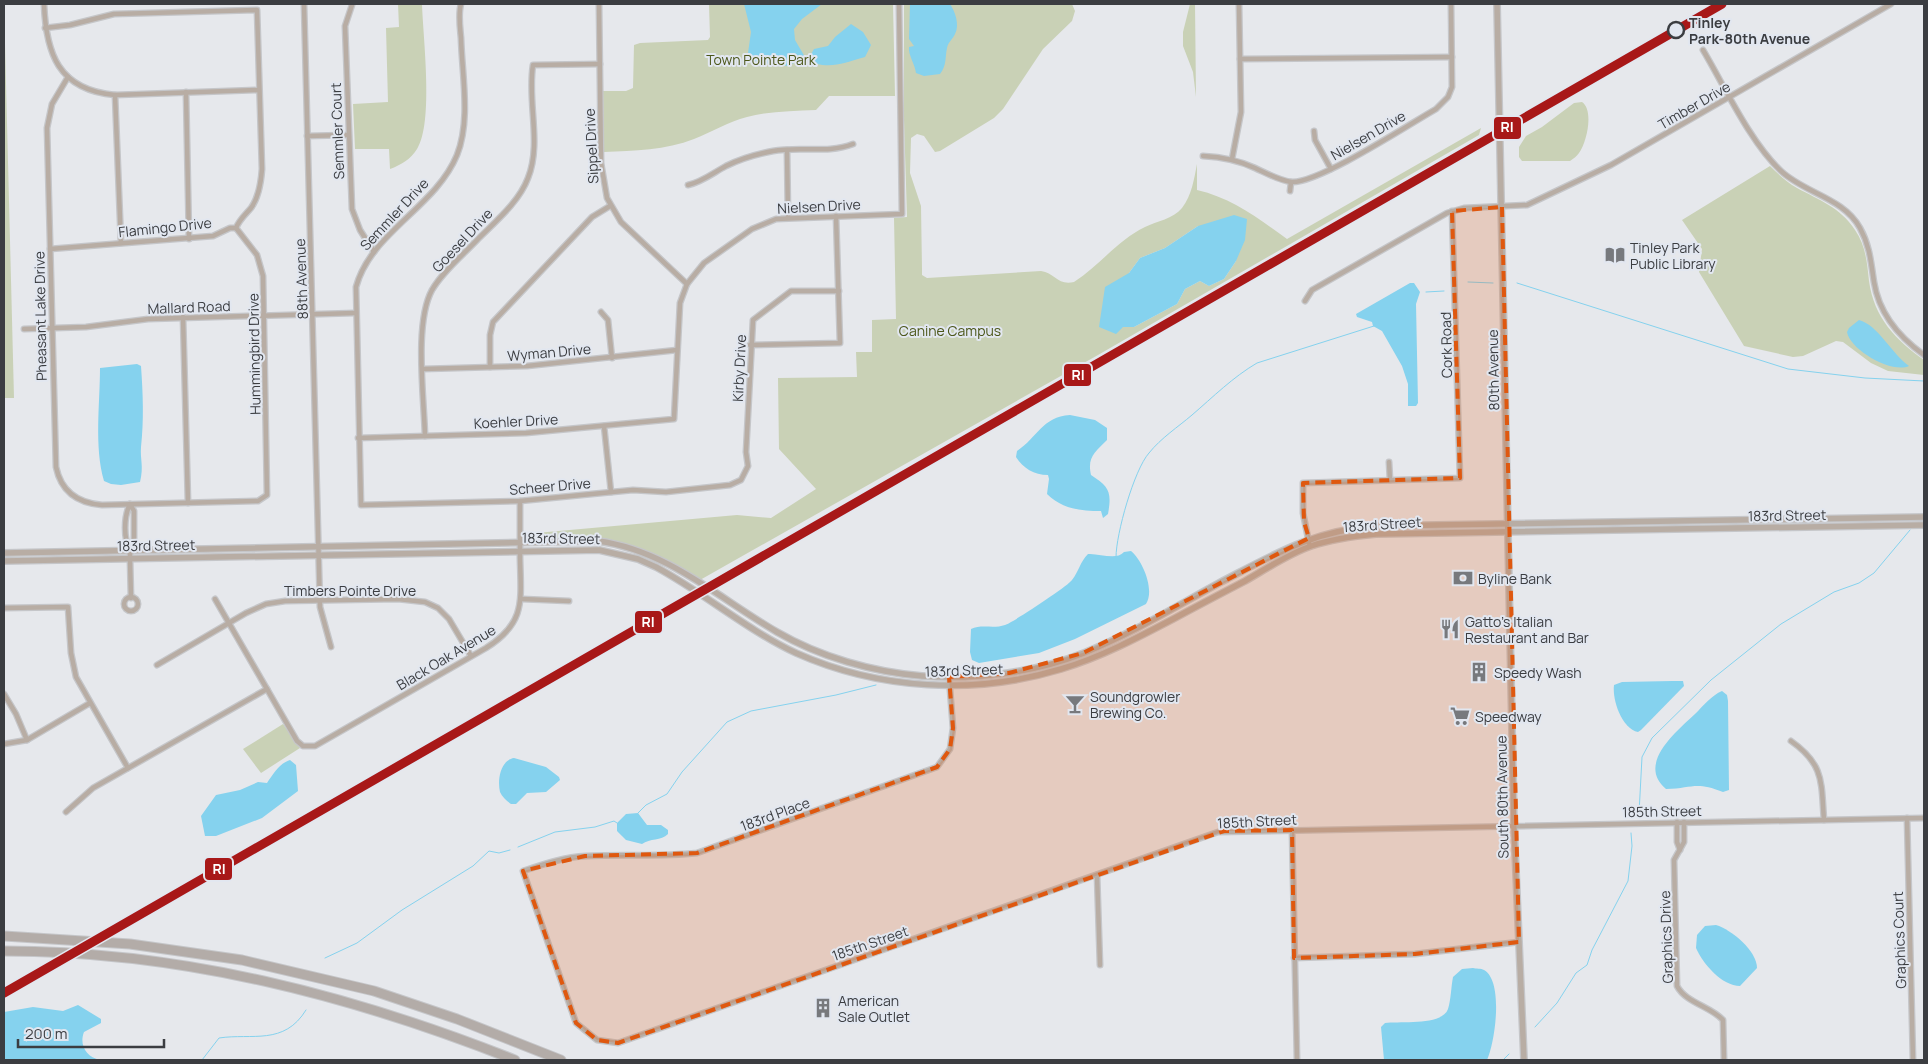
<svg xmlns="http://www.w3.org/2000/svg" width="1928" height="1064" viewBox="0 0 1928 1064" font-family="Manrope,sans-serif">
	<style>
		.green { fill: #c9d1b6; fill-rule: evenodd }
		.water { fill: #85d2ee }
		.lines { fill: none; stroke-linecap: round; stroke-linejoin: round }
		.stream { stroke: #85d2ee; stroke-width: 1 }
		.minor-casing { stroke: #c5c6c9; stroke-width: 7 }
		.tertiary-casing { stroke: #c5c6c9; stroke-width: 8 }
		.motorway-casing { stroke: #c5c6c9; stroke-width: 11 }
		.minor { stroke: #b8ada4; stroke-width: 4.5 }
		.tertiary { stroke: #b8ada4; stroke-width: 5.5 }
		.motorway { stroke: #b3aca8; stroke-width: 9 }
		.rail-1-casing { stroke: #e2e7f0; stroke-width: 12 }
		.rail-1 { stroke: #a81818; stroke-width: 9 }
		.marked { fill: #df580f; fill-opacity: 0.2; stroke: #df580f; stroke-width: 4; stroke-dasharray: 10 6; stroke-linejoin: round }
		.stop-dot { fill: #e2e7f0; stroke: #3b3d41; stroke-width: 2.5 }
		.labels { text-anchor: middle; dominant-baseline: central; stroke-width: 4; stroke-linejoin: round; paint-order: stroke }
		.stop-label { font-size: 14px; font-weight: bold; fill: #3b3d41; stroke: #e2e7f0; text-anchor: start }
		.park-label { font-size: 14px; fill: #4c571a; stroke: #e2e7f0 }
		.street-label { font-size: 14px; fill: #3b3d41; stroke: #e2e7f0 }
		.poi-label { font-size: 14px; fill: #3b3d41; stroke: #e2e7f0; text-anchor: start }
		.line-badge { stroke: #e2e7f0; stroke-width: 2 }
		.badge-label { font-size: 14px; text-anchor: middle; font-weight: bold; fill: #fff }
	</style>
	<rect width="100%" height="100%" fill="#e6e8ec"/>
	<g class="green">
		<path d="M 4,4 L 14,398 L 4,398 Z"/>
		<path d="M 398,4 L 422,4 C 423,37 434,123 417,149 C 411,159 401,165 390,169 L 389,149 L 355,149 L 353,104 L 388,102 L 386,28 L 399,27 Z"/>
		<path d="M 709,4 L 893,4 L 895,96 L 829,96 L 816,110 C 793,111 770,111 747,117 C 728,122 712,132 694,139 C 666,150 634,151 604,152 L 603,91 L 626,91 L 633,88 L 634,45 L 640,43 L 708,40 L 710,37 Z"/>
		<path d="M 904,4 L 1072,4 L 1075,11 L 1072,21 L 1043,49 L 1003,109 L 994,118 L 940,151 L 935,152 L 924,136 L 917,134 L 911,138 L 910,173 L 921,206 L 922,269 L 922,275 L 927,278 L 1041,271 C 1055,273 1058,286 1074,282 C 1099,266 1118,240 1145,227 C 1157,221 1173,219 1182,208 C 1192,195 1194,179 1197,164 L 1197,190 C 1232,198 1258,218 1287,239 L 1481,128 L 1479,135 L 1098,355 L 700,580 C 638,537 599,537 526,538 L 525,534 L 737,515 L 771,518 L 816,489 L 779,449 L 778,378 L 857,377 L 856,352 L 872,352 L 872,320 L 896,319 L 894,218 L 907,217 L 904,120 ZM 1198,226 L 1236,261 L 1224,279 L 1209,286 L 1200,281 L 1185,289 L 1177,304 L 1134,327 L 1123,327 L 1129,273 L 1140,258 L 1165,248 Z"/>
		<path d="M 1190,4 L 1195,4 L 1196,97 L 1193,72 L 1183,46 L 1183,32 Z"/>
		<path d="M 1582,102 C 1594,110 1587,142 1579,153 C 1577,156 1573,159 1570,161 L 1522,161 L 1519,157 L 1519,147 L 1526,136 L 1542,127 L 1574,103 Z"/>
		<path d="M 1770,166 C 1778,174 1787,182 1797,188 C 1819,200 1840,207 1855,230 C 1866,246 1867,263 1869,281 C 1874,318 1896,340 1924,360 L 1924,375 L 1888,371 L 1871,363 L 1843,342 L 1836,341 L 1803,356 L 1793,357 L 1744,346 L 1699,272 L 1702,249 L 1682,220 Z"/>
		<path d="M 283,724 L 300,748 L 261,773 L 243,749 Z"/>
	</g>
	<g class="water">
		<path d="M 744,4 L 822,4 L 802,19 L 794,29 L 795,40 L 805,57 L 810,56 L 814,49 L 828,46 L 835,37 L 851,24 L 863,32 L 871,45 L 865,57 C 840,64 827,71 803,58 L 788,66 L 761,63 L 751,60 L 748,53 L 751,32 Z"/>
		<path d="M 910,4 L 950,4 C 955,11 960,25 955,34 C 953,39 948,42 947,48 C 945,57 947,65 940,74 L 924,76 L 916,73 C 915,64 908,55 909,47 L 914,46 L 909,39 Z"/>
		<path d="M 1234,215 L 1247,219 L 1245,240 L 1236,261 L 1224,279 L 1209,286 L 1200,281 L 1185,289 L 1177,304 L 1134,327 L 1123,327 L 1116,334 L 1099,327 L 1105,287 L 1129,273 L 1140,258 L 1165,248 L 1198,226 Z"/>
		<path d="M 1410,283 L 1414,283 L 1420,292 L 1416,304 L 1418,403 L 1416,406 L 1408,406 L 1408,384 L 1402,366 L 1382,331 L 1373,326 L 1372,322 L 1357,317 L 1356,314 Z"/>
		<path d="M 1859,320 C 1878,325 1892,354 1909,366 C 1892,374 1850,350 1847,332 L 1849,328 Z"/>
		<path d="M 137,364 L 141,366 C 143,394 144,420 141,447 C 140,460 144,466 140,482 L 121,485 L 111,484 L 104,481 C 94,446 100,404 100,368 Z"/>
		<path d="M 1070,415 L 1095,420 L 1107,428 L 1107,440 C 1095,452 1087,457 1091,475 C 1109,487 1112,491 1108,514 L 1103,518 L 1101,511 C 1081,511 1062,509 1047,494 L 1049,479 L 1048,475 C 1034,475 1023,468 1016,457 L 1017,451 C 1038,437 1042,417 1070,415 Z"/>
		<path d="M 1131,551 C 1143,561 1155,590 1146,604 L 1075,639 L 1039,653 L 979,663 L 972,660 L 970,652 L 971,629 C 981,624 994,629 1005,625 C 1012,623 1068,586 1072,580 C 1079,571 1080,562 1088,554 C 1099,553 1116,561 1124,552 Z"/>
		<path d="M 1672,681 L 1683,681 L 1684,686 L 1641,730 L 1638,732 C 1622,729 1612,700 1614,685 L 1622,682 Z"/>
		<path d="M 1722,691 L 1727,695 L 1728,701 L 1729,790 L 1723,792 C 1696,781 1693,788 1666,789 C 1636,764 1677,731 1695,714 C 1703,706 1712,695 1722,691 Z"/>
		<path d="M 514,758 L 546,767 L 559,777 L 560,780 L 546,792 L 527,793 L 516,804 L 511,804 C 507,801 502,797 500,792 C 497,779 501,760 514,758 Z"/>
		<path d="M 290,760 L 296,765 L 298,791 L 262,818 L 216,836 L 205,836 L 201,816 L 216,795 L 240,790 L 258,782 L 267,783 C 273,774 280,763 290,760 Z"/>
		<path d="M 638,813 L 647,825 L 661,825 L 668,830 L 668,834 C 661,841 650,838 642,844 L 626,840 L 617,831 L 617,823 L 626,814 Z"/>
		<path d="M 1716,925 C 1732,930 1757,951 1757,968 L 1740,986 C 1722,986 1703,964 1696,948 L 1697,935 L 1705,926 Z"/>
		<path d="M 1473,968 C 1476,969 1481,968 1484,970 C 1504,981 1495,1043 1487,1060 L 1384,1060 L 1381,1027 L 1385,1023 C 1401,1021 1442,1026 1448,1009 C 1451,1000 1451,987 1453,977 L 1462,969 Z"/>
		<path d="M 78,1005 L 101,1019 L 101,1023 L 84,1032 C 79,1045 86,1057 100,1060 L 4,1060 L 4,1012 L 33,1007 L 63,1011 Z"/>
	</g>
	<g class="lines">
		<g class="stream">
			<path d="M 1468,282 L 1493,283"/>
			<path d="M 1517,283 L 1788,369 L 1865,378 L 1924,381"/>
			<path d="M 1426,292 L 1444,291"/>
			<path d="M 1116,557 C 1116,534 1134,470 1149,453 C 1161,438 1178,427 1192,415 C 1213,397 1233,377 1257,363 L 1374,326"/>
			<path d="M 638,813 L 646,805 L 667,794 L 682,772 L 727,722 L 751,711 L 836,695 L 876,685"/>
			<path d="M 1639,814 L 1642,757 L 1652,738 L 1711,680 L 1781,624 L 1834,592 L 1859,583 L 1874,573 L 1910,530"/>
			<path d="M 518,847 L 555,832 L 595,827 L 614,821 L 617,823"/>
			<path d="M 325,958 L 357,943 L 402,910 L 473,866 L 489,851 L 499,853 L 510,850"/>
			<path d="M 1535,1027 L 1557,1003 L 1576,973 L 1587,965 L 1592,950 L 1628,881 L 1632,846 L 1631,833"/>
			<path d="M 202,1060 L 219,1038 C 252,1033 284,1046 306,1010"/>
			<path d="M 1503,1060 L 1509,1054"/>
		</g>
		<defs>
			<g id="minor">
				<path d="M 44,4 C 46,53 58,90 115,95 L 259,90"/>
				<path d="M 304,4 L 320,607 L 331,647"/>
				<path d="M 461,4 C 458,14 460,27 461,38 C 462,75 471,120 457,155 C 435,208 371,232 356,287 L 361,505 L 520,501 L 633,490 L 666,492 L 730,485 L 741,480 L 748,466 L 746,452 L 753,320 L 791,291 L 839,291"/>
				<path d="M 599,4 L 601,163 L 607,198 L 621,222 L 687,284"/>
				<path d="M 352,5 L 345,26 L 352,209 L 360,230 L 374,252"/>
				<path d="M 45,28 L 70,25 L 114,14 L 257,10 L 262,169 C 261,183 259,197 251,208 C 245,215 239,220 236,228 L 230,228 L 213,236 L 50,249"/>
				<path d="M 1703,50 C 1725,87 1750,142 1781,171 C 1804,193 1844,198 1860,228 C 1870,246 1871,263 1874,282 C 1879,314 1899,337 1924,355"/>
				<path d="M 1240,59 L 1452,57"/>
				<path d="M 68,77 L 52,104 L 47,128 L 56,467 C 61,491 77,503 102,505 L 258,501 L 267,495 L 263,276 L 257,255 L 236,228"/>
				<path d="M 186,92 L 189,239"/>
				<path d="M 115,95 L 121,243"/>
				<path d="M 1314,131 L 1315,140 L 1331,169"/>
				<path d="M 307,136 L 348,135"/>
				<path d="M 787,150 L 788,217"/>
				<path d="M 1203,156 C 1222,157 1238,160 1255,168 C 1266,173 1278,180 1291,182 C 1318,184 1408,125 1436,109 L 1448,97 L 1452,87 L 1451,4"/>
				<path d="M 1232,159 L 1241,112 L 1239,4"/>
				<path d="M 688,185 C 702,182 713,173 726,166 C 740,159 757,154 773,151 C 799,146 828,154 853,144"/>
				<path d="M 1290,191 L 1291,182"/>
				<path d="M 1305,301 L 1312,290 L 1447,213 L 1464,208 L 1527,205 L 1611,165 L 1891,4"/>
				<path d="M 601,312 L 608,320 L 612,358"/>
				<path d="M 183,317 L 188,503"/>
				<path d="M 24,329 L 86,327 L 148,319 L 355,313"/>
				<path d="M 750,345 L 840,343 L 836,216"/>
				<path d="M 490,367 L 490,335 L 493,322 L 592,217 L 610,206"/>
				<path d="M 423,369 L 527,366 L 677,350"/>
				<path d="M 604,426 L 611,492"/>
				<path d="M 425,436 C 424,397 414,323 432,290 C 443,271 463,255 478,239 C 496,221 519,202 528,178 C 542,143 527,102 533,65 L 600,64"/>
				<path d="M 358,438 L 526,433 L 674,419 L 680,303 L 687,284 L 704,263 L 752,229 L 776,219 L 902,214 L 899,4"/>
				<path d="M 1389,462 L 1390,480"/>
				<path d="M 1309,543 L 1303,513 L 1303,483 L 1460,478 L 1452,211"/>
				<path d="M 130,550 C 123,538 124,516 130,504 L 134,511 L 134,543 L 130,550 L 130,559 L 131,598"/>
				<circle cx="131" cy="604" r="7"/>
				<path d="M 215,599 L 297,741 L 303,746 L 315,746 L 486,648 C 526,623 521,601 520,558 C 520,539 520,520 520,501"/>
				<path d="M 522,599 L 569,601"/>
				<path d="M 4,608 L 68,607 L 71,653 L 76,677 L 128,768"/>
				<path d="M 157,665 L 246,613 L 266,604 L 285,601 L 398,599 L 425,602 L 438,608 L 449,619 L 471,656"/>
				<path d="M 949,677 L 953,728 L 950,749 L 937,767 L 697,853 C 660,857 623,854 586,856 C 564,857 544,864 523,871 L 576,1023 L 597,1040 L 618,1043 L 1218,832 L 1924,818"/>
				<path d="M 4,694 L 16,714 L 27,740"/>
				<path d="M 1791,741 C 1825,765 1821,783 1824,820"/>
				<path d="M 4,744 L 27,740 L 90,703"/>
				<path d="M 66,812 L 93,788 L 267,689"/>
				<path d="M 1907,818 L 1913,1060"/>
				<path d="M 1677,822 L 1677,842 L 1680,850"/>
				<path d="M 1684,822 L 1684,842 L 1674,860 L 1677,986 C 1686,1003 1710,1006 1723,1020 L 1724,1060"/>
				<path d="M 1292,830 L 1297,1060"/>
				<path d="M 1097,875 L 1100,965"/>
				<path d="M 1294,958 L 1415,954 L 1519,942"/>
			</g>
			<g id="tertiary">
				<path d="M 1497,4 L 1514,825 L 1524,1060"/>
				<path d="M 4,553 L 598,541 C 667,550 720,599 777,632 C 820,657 873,672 922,676 C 976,680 1034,673 1084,653 C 1131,634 1175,607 1219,583 C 1275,554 1312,531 1376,526 L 1924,517"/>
				<path d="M 4,561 L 599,550 L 638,559 L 656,567 C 704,593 747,630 796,653 C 879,690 975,695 1061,669 C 1101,657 1139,637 1175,618 C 1199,605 1222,593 1245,581 C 1266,569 1288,554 1311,546 C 1332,539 1354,536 1376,534 L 1924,525"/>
			</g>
			<g id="motorway">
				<path d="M 4,936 L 130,944 L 242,960 L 374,991 L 457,1019 L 561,1060"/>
				<path d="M 4,951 C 181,951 351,995 515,1060"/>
			</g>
		</defs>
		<use href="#minor" class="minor-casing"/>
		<use href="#tertiary" class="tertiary-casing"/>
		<use href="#motorway" class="motorway-casing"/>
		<use href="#minor" class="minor"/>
		<use href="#tertiary" class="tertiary"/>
		<use href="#motorway" class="motorway"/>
		<defs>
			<path id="rail-1" d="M 4,993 L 1722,4"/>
		</defs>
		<use href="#rail-1" class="rail-1-casing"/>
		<use href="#rail-1" class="rail-1"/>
	</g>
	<path class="marked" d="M 1502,207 L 1519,942 L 1415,954 L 1294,958 L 1292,830 L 1224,831 L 618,1043 L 597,1040 L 576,1023 L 523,871 L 585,856 L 697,853 L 937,767 L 950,749 L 953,728 L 949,677 L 1009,673 L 1083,653 L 1309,538 L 1304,522 L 1303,483 L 1460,478 L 1452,211 Z"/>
	<defs>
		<symbol id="library-bare" viewBox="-9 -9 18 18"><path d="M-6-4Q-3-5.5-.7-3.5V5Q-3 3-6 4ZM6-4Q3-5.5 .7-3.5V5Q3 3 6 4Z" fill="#77797d" stroke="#e2e7f0" stroke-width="2.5" paint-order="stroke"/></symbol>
		<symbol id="bank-bare" viewBox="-9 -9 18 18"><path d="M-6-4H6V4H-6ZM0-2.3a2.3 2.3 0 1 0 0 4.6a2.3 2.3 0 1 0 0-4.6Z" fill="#77797d" stroke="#e2e7f0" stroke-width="2.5" paint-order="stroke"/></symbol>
		<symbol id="restaurant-bare" viewBox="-9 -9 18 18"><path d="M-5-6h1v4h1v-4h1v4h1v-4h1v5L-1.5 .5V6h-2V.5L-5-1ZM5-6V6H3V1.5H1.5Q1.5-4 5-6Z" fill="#77797d" stroke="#e2e7f0" stroke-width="2.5" paint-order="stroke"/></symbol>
		<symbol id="building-bare" viewBox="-9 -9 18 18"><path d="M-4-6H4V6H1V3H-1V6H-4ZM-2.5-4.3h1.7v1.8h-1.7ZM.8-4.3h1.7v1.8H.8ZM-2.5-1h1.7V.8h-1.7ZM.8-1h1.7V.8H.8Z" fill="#77797d" stroke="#e2e7f0" stroke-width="2.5" paint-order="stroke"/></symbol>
		<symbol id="bar-bare" viewBox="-9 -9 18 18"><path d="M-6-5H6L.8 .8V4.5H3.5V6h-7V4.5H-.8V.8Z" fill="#77797d" stroke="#e2e7f0" stroke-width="2.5" paint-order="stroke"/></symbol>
		<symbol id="supermarket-bare" viewBox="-9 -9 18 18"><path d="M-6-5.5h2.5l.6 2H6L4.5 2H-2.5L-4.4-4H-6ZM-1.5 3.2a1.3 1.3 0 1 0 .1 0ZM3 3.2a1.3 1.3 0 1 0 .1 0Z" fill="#77797d" stroke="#e2e7f0" stroke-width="2.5" paint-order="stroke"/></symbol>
	</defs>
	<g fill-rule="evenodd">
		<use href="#library-bare" x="1601" y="241" width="28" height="28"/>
		<use href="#bank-bare" x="1449" y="564" width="28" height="28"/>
		<use href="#restaurant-bare" x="1436" y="615" width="28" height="28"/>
		<use href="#building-bare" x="1465" y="658" width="28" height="28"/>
		<use href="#bar-bare" x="1061" y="690" width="28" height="28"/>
		<use href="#supermarket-bare" x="1446" y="702" width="28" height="28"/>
		<use href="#building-bare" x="809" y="994" width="28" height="28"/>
	</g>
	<circle class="stop-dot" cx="1676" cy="30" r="8"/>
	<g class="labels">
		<g class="stop-label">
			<text x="1689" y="22">Tinley<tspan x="1689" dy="16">Park-80th Avenue</tspan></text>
		</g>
		<g class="park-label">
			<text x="761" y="59">Town Pointe Park</text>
			<text x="950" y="330">Canine Campus</text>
		</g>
		<g class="street-label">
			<text transform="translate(1694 105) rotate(-30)">Timber Drive</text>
			<text transform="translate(337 131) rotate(-92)">Semmler Court</text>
			<text transform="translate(1368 135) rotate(-30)">Nielsen Drive</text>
			<text transform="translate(591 146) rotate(-93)">Sippel Drive</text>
			<text transform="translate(819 206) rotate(-3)">Nielsen Drive</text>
			<text transform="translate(394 214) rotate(-47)">Semmler Drive</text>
			<text transform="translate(165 227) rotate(-6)">Flamingo Drive</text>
			<text transform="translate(462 240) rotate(-47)">Goesel Drive</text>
			<text transform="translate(301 279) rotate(-92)">88th Avenue</text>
			<text transform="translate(189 307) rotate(-2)">Mallard Road</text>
			<text transform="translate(40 316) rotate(-91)">Pheasant Lake Drive</text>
			<text transform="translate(1446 345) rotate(-91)">Cork Road</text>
			<text transform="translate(549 352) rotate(-5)">Wyman Drive</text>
			<text transform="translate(254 354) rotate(-91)">Hummingbird Drive</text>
			<text transform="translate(739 368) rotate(-87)">Kirby Drive</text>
			<text transform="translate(1493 370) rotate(-91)">80th Avenue</text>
			<text transform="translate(516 421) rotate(-3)">Koehler Drive</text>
			<text transform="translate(550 486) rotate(-5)">Scheer Drive</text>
			<text transform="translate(1787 515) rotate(-1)">183rd Street</text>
			<text transform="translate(1382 524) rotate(-4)">183rd Street</text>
			<text transform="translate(561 538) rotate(1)">183rd Street</text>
			<text transform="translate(156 545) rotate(-1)">183rd Street</text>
			<text x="350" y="590">Timbers Pointe Drive</text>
			<text transform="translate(446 657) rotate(-31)">Black Oak Avenue</text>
			<text transform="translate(964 670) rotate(-2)">183rd Street</text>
			<text transform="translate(1502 797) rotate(-91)">South 80th Avenue</text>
			<text transform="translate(1662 811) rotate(-1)">185th Street</text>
			<text transform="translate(775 814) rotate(-20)">183rd Place</text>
			<text transform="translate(1257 821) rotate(-3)">185th Street</text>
			<text transform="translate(1666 937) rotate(-92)">Graphics Drive</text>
			<text transform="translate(1899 940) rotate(-92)">Graphics Court</text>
			<text transform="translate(870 943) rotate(-19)">185th Street</text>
		</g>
		<g class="poi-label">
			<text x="1630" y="247">Tinley Park<tspan x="1630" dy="16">Public Library</tspan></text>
			<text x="1478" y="578">Byline Bank</text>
			<text x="1465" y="621">Gatto's Italian<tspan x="1465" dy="16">Restaurant and Bar</tspan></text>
			<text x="1494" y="672">Speedy Wash</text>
			<text x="1090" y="696">Soundgrowler<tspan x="1090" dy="16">Brewing Co.</tspan></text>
			<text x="1475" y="716">Speedway</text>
			<text x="838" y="1000">American<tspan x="838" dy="16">Sale Outlet</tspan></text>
		</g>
	</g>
	<g class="line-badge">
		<rect x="1493" y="116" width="29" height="24" rx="5" fill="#a81818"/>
		<rect x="1063" y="363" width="29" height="24" rx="5" fill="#a81818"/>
		<rect x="634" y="610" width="29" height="24" rx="5" fill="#a81818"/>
		<rect x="204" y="857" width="29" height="24" rx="5" fill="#a81818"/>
	</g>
	<g class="badge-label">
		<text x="1507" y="132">RI</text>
		<text x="1078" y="380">RI</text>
		<text x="648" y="627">RI</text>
		<text x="219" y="874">RI</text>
	</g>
	<rect width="1928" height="1064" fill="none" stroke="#3b3d41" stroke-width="10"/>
	<path d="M18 1039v8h146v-8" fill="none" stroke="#3b3d41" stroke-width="2.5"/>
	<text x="25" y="1039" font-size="15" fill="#3b3d41" stroke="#e2e7f0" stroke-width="4" paint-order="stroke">200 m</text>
</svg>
